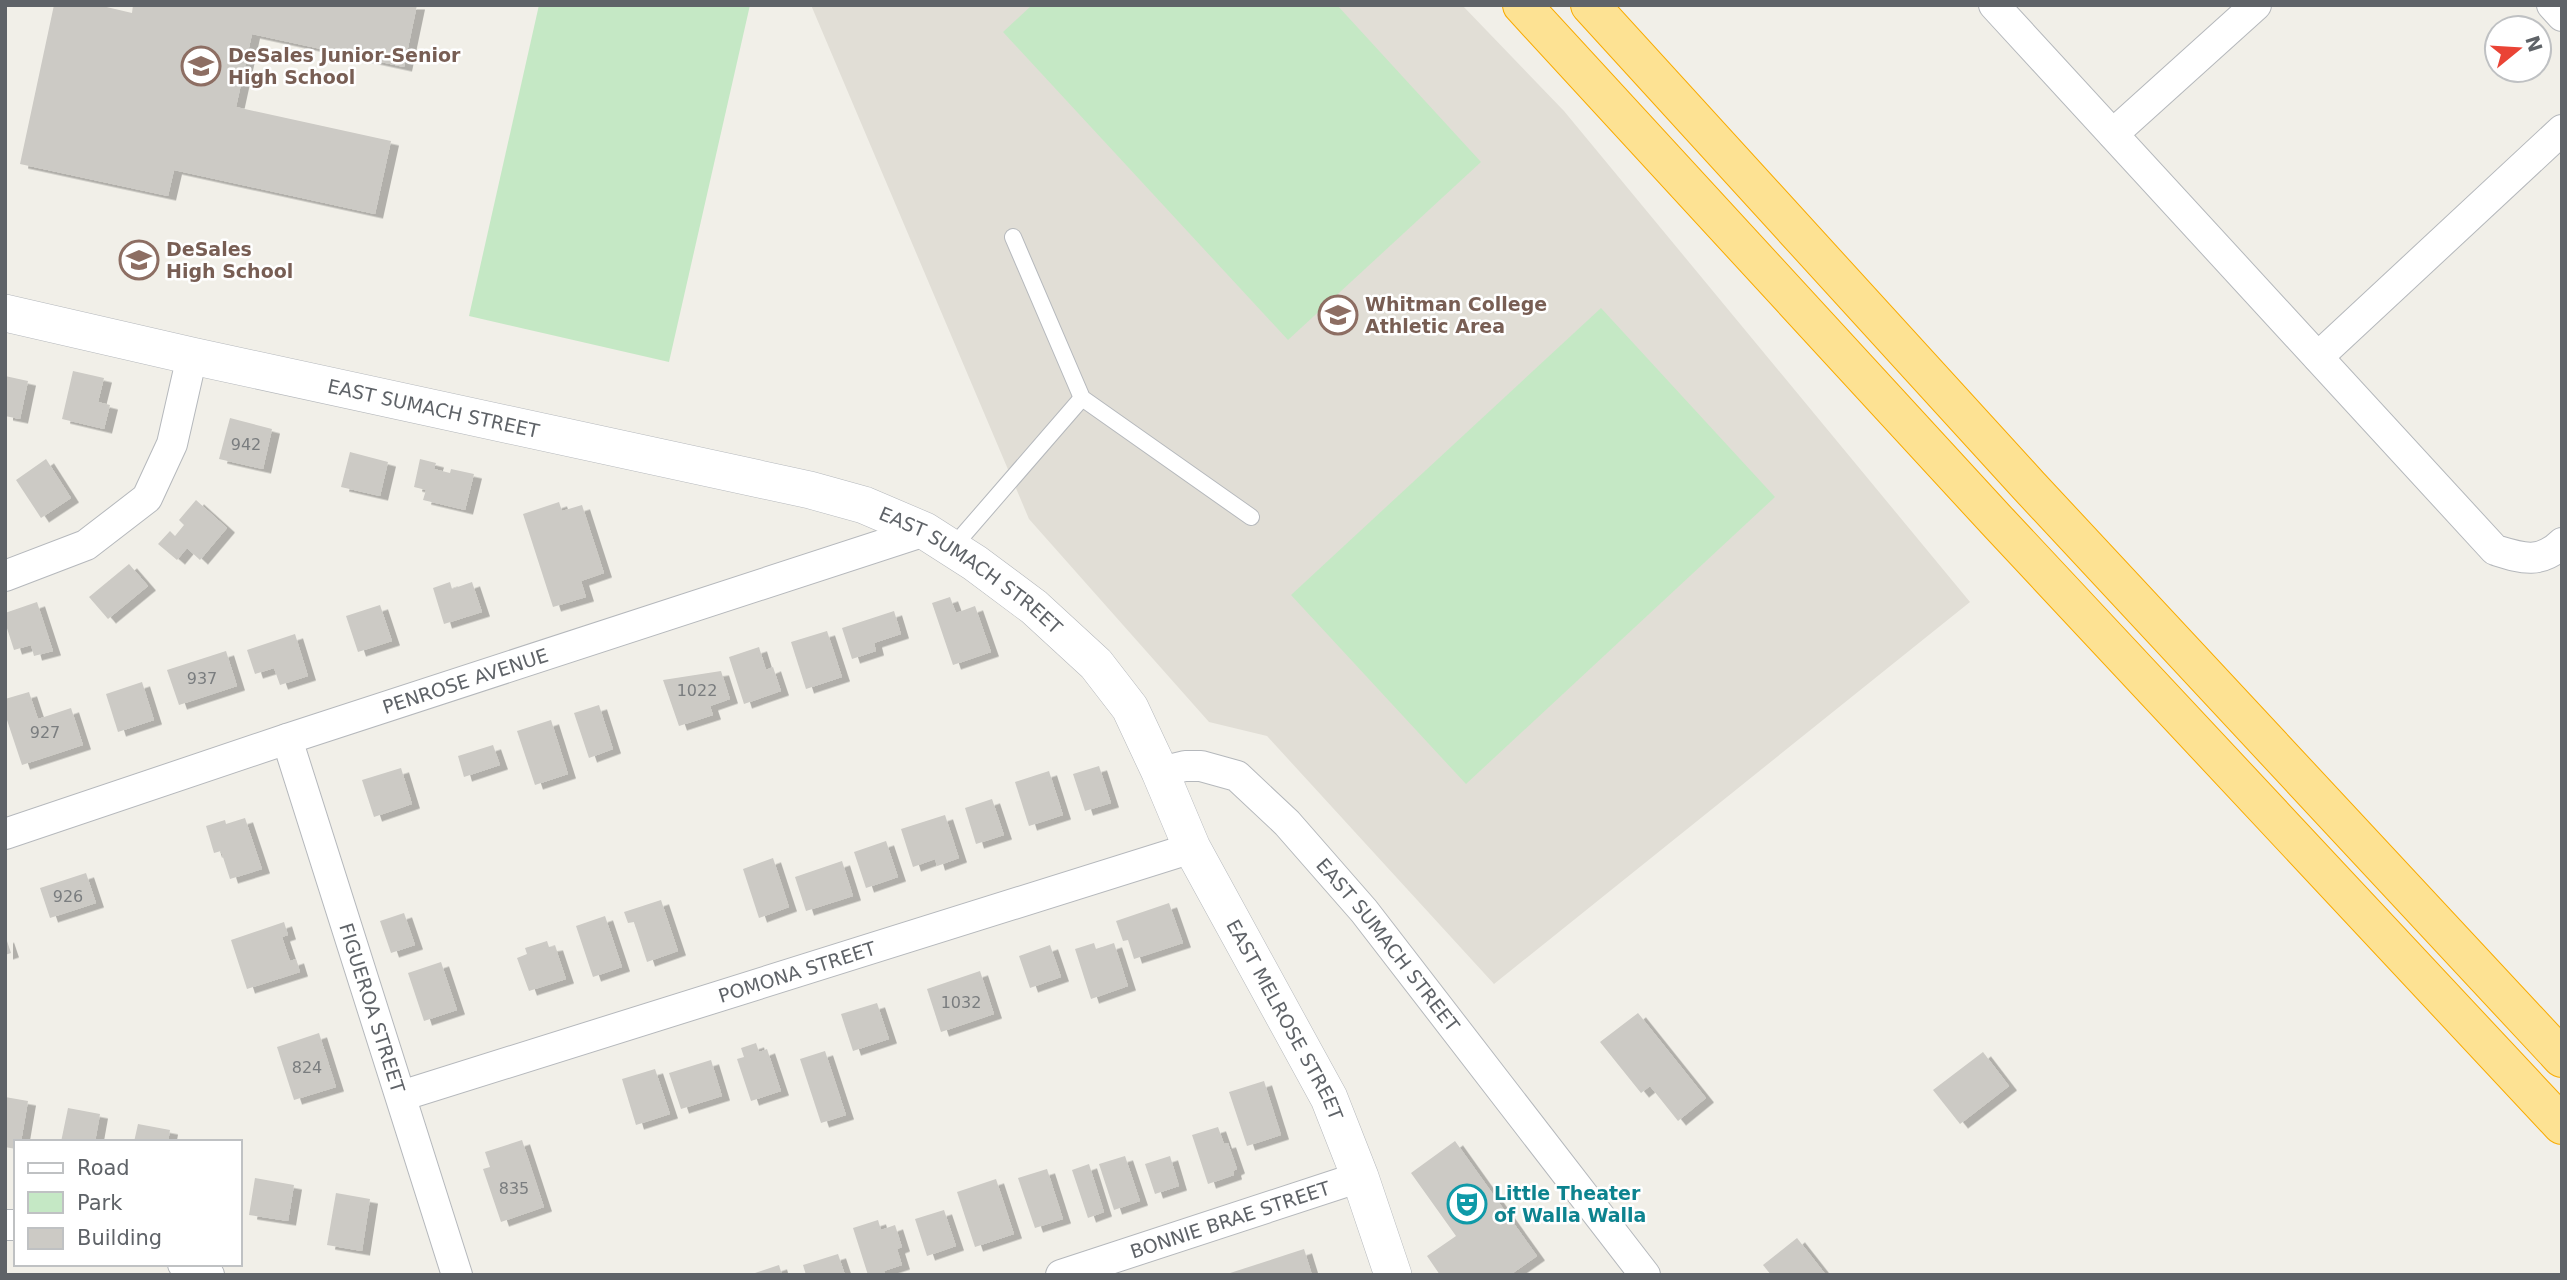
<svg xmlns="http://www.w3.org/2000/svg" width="2567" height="1280" viewBox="0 0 2567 1280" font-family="'DejaVu Sans',sans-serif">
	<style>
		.education { fill: #e1ded6 }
		.green { fill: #c5e8c5 }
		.building { fill: #cccac5; filter: url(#shadow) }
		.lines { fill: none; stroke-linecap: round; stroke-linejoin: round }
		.service-casing { stroke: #b5b8bc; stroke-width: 18 }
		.minor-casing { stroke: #b5b8bc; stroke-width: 32 }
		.tertiary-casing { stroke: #b5b8bc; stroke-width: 38 }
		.motorway-casing { stroke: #f9ab00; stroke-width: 40 }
		.service { stroke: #fff; stroke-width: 16 }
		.minor { stroke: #fff; stroke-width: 30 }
		.tertiary { stroke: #fff; stroke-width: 37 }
		.motorway { stroke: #fde293; stroke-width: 38 }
		.labels { text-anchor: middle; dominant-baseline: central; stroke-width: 5; stroke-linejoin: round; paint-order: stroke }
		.number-label { font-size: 16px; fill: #7a7d7f }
		.education-label { font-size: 19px; font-weight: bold; fill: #785e54; stroke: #fff; text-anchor: start }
		.street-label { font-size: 19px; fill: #5f6368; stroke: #fff }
		.culture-label { font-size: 19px; font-weight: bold; fill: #0d838f; stroke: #fff; text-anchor: start }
	</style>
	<defs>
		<filter id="shadow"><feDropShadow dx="8" dy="4.5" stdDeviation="0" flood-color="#0004"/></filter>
	</defs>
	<rect width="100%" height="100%" fill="#f1efe8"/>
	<path class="education" d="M 811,5 L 1462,5 L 1564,111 L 1970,602 L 1494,984 L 1267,736 L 1209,722 L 1029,519 Z"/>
	<g class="green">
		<path d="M 539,5 L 750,5 L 669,362 L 469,316 Z"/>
		<path d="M 1032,5 L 1337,5 L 1481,162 L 1288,340 L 1003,32 Z"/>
		<path d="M 1601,308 L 1775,497 L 1466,784 L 1291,595 Z"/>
	</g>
	<g class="building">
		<path d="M 54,5 L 98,5 L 132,13 L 133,5 L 417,5 L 404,67 L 252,34 L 236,107 L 391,141 L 375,214 L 174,170 L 168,196 L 20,164 Z"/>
		<path d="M 73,371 L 104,378 L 98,402 L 110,405 L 104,429 L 62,419 Z"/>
		<path d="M 5,376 L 28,381 L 20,419 L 5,416 Z"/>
		<path d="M 230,418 L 272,429 L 263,469 L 219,459 Z"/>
		<path d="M 350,452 L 388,462 L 380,496 L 341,487 Z"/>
		<path d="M 46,459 L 71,498 L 41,518 L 16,480 Z"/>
		<path d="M 420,459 L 436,463 L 434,469 L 450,473 L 451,469 L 474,474 L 465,510 L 423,500 L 426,490 L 414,487 Z"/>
		<path d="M 196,500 L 227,528 L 200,560 L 187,548 L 177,560 L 158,544 L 170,531 L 175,536 L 184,525 L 179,520 Z"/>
		<path d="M 559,502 L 562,511 L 582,505 L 604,573 L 581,581 L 586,597 L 553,607 L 523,514 Z"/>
		<path d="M 129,564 L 148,586 L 108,619 L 89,597 Z"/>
		<path d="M 450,582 L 452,589 L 472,582 L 482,612 L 444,624 L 433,588 Z"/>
		<path d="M 950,597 L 956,613 L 975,606 L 991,652 L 953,665 L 932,603 Z"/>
		<path d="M 37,602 L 53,651 L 34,656 L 31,645 L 14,650 L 5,622 L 5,613 Z"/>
		<path d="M 380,605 L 392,641 L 358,652 L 346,616 Z"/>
		<path d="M 894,611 L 901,634 L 874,643 L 876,651 L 852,659 L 842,628 Z"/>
		<path d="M 827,631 L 842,677 L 806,689 L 791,642 Z"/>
		<path d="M 295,634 L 308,676 L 280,685 L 274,668 L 255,674 L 247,650 Z"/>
		<path d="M 759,647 L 766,670 L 773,667 L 781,691 L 744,704 L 729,657 Z"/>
		<path d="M 226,651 L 237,686 L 179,705 L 167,670 Z"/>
		<path d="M 721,671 L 730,699 L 710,706 L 713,715 L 679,726 L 663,680 Z"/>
		<path d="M 142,682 L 154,720 L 118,732 L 106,694 Z"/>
		<path d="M 29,692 L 38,719 L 71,708 L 83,745 L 22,765 L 5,714 L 5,699 Z"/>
		<path d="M 599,705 L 613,749 L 589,758 L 574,713 Z"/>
		<path d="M 551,720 L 568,774 L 535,785 L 517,731 Z"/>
		<path d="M 493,745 L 500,765 L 464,777 L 458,756 Z"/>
		<path d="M 1099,766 L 1111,803 L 1085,811 L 1073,774 Z"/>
		<path d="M 401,768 L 412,804 L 374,817 L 362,780 Z"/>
		<path d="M 1049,771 L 1063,815 L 1029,826 L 1015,782 Z"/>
		<path d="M 992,799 L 1004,835 L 976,844 L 965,808 Z"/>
		<path d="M 945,815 L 959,858 L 937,866 L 935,859 L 913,867 L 901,829 Z"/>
		<path d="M 245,818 L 262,869 L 230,879 L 221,851 L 214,853 L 206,826 L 225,820 L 226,824 Z"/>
		<path d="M 886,841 L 898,877 L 866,888 L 854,852 Z"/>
		<path d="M 773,858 L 789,907 L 759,918 L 743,869 Z"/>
		<path d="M 842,861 L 853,896 L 806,911 L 795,877 Z"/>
		<path d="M 86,873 L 96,903 L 50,918 L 40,888 Z"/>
		<path d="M 661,900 L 678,951 L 647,962 L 634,922 L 628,923 L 624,912 Z"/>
		<path d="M 1169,903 L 1183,943 L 1134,959 L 1128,940 L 1123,941 L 1116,921 Z"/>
		<path d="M 404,913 L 415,945 L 391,953 L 380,921 Z"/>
		<path d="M 605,916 L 622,967 L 593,977 L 576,926 Z"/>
		<path d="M 284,922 L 288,935 L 282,937 L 290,961 L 296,959 L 300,972 L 247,989 L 231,940 Z"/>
		<path d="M 6,938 L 11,953 L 5,955 L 5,939 Z"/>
		<path d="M 547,941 L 549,947 L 555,946 L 566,979 L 529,991 L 517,958 L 527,954 L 525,948 Z"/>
		<path d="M 1094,943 L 1096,949 L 1114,943 L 1128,986 L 1091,999 L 1075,949 Z"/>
		<path d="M 1050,945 L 1061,977 L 1030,988 L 1019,956 Z"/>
		<path d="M 441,962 L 457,1010 L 424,1021 L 408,973 Z"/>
		<path d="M 980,971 L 994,1014 L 941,1032 L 927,989 Z"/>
		<path d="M 877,1003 L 889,1039 L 853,1051 L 841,1014 Z"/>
		<path d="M 1638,1013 L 1706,1098 L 1678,1121 L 1650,1086 L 1641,1093 L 1600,1042 Z"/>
		<path d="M 319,1033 L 336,1087 L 294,1100 L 277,1047 Z"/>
		<path d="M 756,1043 L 759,1052 L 767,1049 L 781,1091 L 751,1101 L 737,1059 L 744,1057 L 741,1048 Z"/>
		<path d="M 825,1051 L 846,1115 L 821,1123 L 800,1059 Z"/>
		<path d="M 1983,1052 L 2009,1086 L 1960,1124 L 1933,1090 Z"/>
		<path d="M 711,1060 L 722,1096 L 681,1109 L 669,1073 Z"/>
		<path d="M 655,1069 L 670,1114 L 636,1125 L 622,1079 Z"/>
		<path d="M 1264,1081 L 1281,1135 L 1247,1146 L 1229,1092 Z"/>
		<path d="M 5,1097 L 28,1101 L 21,1142 L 16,1142 L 16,1149 L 5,1147 Z"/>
		<path d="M 68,1108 L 100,1114 L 95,1142 L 61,1142 Z"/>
		<path d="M 138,1124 L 170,1130 L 168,1142 L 134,1142 Z"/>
		<path d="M 1218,1127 L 1224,1144 L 1228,1143 L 1237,1169 L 1233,1171 L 1234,1175 L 1208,1184 L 1192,1135 Z"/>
		<path d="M 522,1140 L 544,1207 L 501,1222 L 483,1169 L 490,1167 L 485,1152 Z"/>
		<path d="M 1455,1141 L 1537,1256 L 1510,1275 L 1440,1275 L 1427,1256 L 1456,1236 L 1411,1173 Z"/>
		<path d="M 1125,1156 L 1140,1201 L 1114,1210 L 1099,1164 Z"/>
		<path d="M 1170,1156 L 1179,1186 L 1155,1194 L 1145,1164 Z"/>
		<path d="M 1089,1164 L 1104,1212 L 1088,1218 L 1072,1170 Z"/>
		<path d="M 1047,1169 L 1063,1219 L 1035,1228 L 1018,1178 Z"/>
		<path d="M 255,1178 L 294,1185 L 288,1221 L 249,1215 Z"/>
		<path d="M 996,1179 L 1014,1234 L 975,1247 L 957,1192 Z"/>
		<path d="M 336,1193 L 370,1199 L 362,1251 L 327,1245 Z"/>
		<path d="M 944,1210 L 956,1246 L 927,1256 L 915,1219 Z"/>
		<path d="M 878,1220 L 881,1230 L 895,1225 L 902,1247 L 897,1249 L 902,1265 L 884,1271 L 885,1275 L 868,1275 L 853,1228 Z"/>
		<path d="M 1797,1238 L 1826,1275 L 1771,1275 L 1763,1265 Z"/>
		<path d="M 1304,1249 L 1312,1275 L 1227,1275 L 1227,1274 Z"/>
		<path d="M 838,1254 L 845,1275 L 806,1275 L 803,1265 Z"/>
		<path d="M 779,1265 L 782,1275 L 752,1275 L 752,1274 Z"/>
	</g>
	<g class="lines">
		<defs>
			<g id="service">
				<path d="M 1013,237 L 1082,398 L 1251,517"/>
				<path d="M 952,548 L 1082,398"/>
			</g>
			<g id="minor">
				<path d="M 1994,5 L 2495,550 C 2521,558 2540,565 2562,543"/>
				<path d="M 2552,5 L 2562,16"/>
				<path d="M 2113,134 L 2256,5"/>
				<path d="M 2318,357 L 2562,130"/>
				<path d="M 5,576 L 86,545 L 147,498 L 172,444 L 192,356"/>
				<path id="s1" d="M 287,739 L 457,1275"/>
				<path id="s2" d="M 1160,772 L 1185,766 L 1201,766 L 1237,776 L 1287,823 L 1364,911 L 1645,1275"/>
				<path id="s3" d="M 5,834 L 287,739 L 925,531"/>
				<path id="s4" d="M 401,1096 L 1192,848"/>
				<path d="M 5,1225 L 16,1225"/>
				<path d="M 183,1264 L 209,1275"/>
				<path id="s5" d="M 1061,1275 L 1360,1177"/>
			</g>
			<g id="tertiary">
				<path id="s6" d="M 5,313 L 192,356 L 810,490 L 864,505 L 925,531 L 975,563 L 1034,607 L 1096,664 L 1130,708 L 1160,772 L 1192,848 L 1329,1098 L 1360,1177 L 1393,1275"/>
			</g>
			<g id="motorway">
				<path d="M 1522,5 L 1997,521 L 2562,1125"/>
				<path d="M 1590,5 L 2029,486 L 2562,1058"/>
			</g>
		</defs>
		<use href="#service" class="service-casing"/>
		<use href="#minor" class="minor-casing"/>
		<use href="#tertiary" class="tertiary-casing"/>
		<use href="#motorway" class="motorway-casing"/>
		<use href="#service" class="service"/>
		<use href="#minor" class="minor"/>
		<use href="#tertiary" class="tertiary"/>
		<use href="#motorway" class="motorway"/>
	</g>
	<defs>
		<symbol id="school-ring" viewBox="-11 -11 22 22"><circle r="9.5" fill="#fff" stroke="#8d6e63" stroke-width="1.5"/><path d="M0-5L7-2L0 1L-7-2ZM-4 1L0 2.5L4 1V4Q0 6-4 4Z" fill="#8d6e63"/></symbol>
		<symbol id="university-ring" viewBox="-11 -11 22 22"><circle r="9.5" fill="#fff" stroke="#8d6e63" stroke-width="1.5"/><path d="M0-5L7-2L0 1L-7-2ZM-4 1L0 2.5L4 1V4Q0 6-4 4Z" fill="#8d6e63"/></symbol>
		<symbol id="theatre-ring" viewBox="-11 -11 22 22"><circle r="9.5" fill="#fff" stroke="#0f9aa8" stroke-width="1.5"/><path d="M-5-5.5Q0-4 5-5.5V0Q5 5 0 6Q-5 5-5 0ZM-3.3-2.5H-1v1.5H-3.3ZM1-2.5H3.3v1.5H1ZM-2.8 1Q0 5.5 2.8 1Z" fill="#0f9aa8"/></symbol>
	</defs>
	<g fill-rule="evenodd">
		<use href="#school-ring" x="179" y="44" width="44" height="44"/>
		<use href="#school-ring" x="117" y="238" width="44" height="44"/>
		<use href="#university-ring" x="1316" y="293" width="44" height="44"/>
		<use href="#theatre-ring" x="1445" y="1182" width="44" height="44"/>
	</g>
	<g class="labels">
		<g class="number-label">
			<text x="246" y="444">942</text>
			<text x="202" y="678">937</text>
			<text x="697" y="690">1022</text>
			<text x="45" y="732">927</text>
			<text x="68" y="896">926</text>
			<text x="961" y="1002">1032</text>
			<text x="307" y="1067">824</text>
			<text x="514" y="1188">835</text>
		</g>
		<g class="education-label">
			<text x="228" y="55">DeSales Junior-Senior<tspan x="228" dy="22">High School</tspan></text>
			<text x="166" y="249">DeSales<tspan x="166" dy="22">High School</tspan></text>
			<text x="1365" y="304">Whitman College<tspan x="1365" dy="22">Athletic Area</tspan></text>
		</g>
		<g class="street-label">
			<text stroke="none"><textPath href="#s6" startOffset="439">EAST SUMACH STREET</textPath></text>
			<text stroke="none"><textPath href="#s6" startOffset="1006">EAST SUMACH STREET</textPath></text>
			<text stroke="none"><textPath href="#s3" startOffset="485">PENROSE AVENUE</textPath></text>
			<text stroke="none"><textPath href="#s2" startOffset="306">EAST SUMACH STREET</textPath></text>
			<text stroke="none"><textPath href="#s4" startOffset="415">POMONA STREET</textPath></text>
			<text stroke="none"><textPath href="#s1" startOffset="282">FIGUEROA STREET</textPath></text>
			<text stroke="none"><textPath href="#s6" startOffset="1568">EAST MELROSE STREET</textPath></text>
			<text stroke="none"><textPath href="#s5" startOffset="178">BONNIE BRAE STREET</textPath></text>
		</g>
		<g class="culture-label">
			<text x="1494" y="1193">Little Theater<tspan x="1494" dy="22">of Walla Walla</tspan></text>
		</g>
	</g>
	<rect width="2567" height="1280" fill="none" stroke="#5f6368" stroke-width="14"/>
	<rect x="14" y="1140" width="228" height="126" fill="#ffffff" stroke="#bfc1c3" stroke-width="2"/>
	<rect x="28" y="1163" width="35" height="10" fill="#ffffff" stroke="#bfc1c3" stroke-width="2"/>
	<text x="77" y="1175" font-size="21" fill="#5f6368">Road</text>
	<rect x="28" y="1192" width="35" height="21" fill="#c5e8c5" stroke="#bfc1c3" stroke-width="2"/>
	<text x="77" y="1210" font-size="21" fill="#5f6368">Park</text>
	<rect x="28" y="1228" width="35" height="21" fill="#cccac5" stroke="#bfc1c3" stroke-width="2"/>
	<text x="77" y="1245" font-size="21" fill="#5f6368">Building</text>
	<g transform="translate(2518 49) rotate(72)"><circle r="33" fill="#ffffff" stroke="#bfc1c3" stroke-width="2"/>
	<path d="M0-5L12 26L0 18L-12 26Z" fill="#ea4335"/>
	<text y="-10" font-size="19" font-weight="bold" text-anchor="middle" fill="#5f6368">N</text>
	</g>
</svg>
